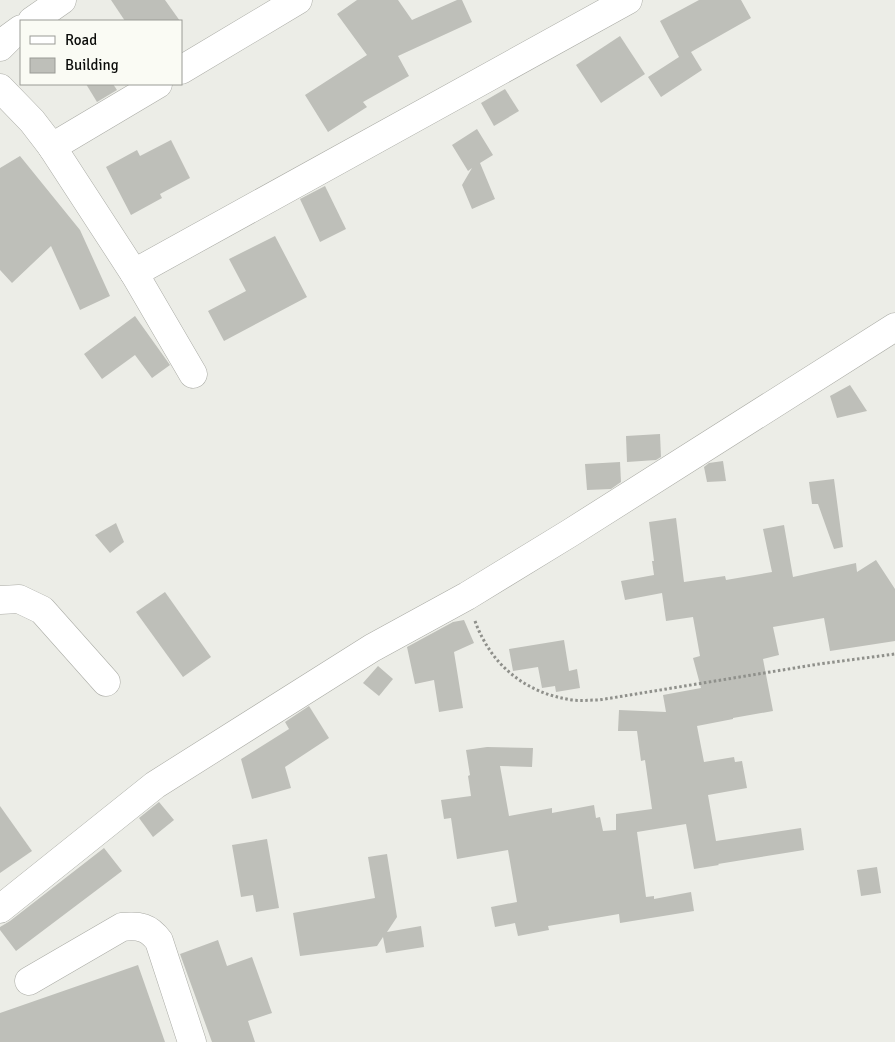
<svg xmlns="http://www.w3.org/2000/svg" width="895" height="1042" viewBox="0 0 895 1042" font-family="Signika,sans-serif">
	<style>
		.building { fill: #bebfb9 }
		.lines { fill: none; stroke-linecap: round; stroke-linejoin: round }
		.minor-casing { stroke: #aaaba5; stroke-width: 29 }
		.path { stroke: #8f908b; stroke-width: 3; stroke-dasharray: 2.5 2.5; stroke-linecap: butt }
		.minor { stroke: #fff; stroke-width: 28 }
	</style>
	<rect width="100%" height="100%" fill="#ecede7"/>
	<g class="building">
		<path d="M 111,0 L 165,0 L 180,21 L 125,21 Z"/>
		<path d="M 357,0 L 398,0 L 412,20 L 457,0 L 462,0 L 472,22 L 398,56 L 409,76 L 363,102 L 367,107 L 328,132 L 305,95 L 367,55 L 337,14 Z"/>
		<path d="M 699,0 L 741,0 L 751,18 L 691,52 L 702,70 L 661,97 L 648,77 L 679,57 L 660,21 Z"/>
		<path d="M 620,36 L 645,74 L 601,103 L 576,65 Z"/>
		<path d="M 86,84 L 113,84 L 117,90 L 97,102 Z"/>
		<path d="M 505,89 L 519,111 L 494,126 L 481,103 Z"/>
		<path d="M 477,129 L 493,155 L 480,163 L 495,199 L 472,209 L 462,185 L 472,168 L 468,171 L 452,145 Z"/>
		<path d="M 171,140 L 190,178 L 160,194 L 162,198 L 131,215 L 106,167 L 137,150 L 140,156 Z"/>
		<path d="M 20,156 L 80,230 L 110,296 L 80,310 L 51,246 L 12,283 L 0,270 L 0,168 Z"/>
		<path d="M 325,186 L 346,229 L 320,242 L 300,199 Z"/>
		<path d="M 275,236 L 307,297 L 224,341 L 208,311 L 246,291 L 229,259 Z"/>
		<path d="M 135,316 L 170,365 L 152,378 L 135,355 L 102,379 L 84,354 Z"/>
		<path d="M 850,385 L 867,411 L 837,418 L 830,396 Z"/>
		<path d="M 660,434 L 661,457 L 656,460 L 627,462 L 626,436 Z"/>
		<path d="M 723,461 L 726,481 L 707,482 L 704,467 L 709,463 Z"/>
		<path d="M 620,462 L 621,482 L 611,489 L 587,490 L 585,464 Z"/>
		<path d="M 834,479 L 843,547 L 834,549 L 818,504 L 812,504 L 809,482 Z"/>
		<path d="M 676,518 L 684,582 L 725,576 L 726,580 L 772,572 L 763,529 L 784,525 L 793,577 L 856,563 L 857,572 L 876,560 L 895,589 L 895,641 L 830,651 L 824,618 L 773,627 L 779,655 L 763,659 L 773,711 L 733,718 L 733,719 L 697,726 L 704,762 L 734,757 L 735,762 L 742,761 L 747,788 L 708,795 L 716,841 L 801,828 L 804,850 L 718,864 L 719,865 L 694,869 L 686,824 L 637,832 L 646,897 L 654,896 L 654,899 L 691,892 L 694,911 L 620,923 L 619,914 L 548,926 L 549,930 L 518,936 L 515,923 L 495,927 L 491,907 L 517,902 L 508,850 L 457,859 L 451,818 L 444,819 L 441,800 L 471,796 L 468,776 L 470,775 L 466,750 L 487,747 L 533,748 L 532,767 L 500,766 L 509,816 L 552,808 L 552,813 L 594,805 L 596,818 L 600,817 L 603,831 L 616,830 L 616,814 L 652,809 L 645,760 L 641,761 L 637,731 L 618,731 L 619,710 L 666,712 L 663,695 L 701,688 L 693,658 L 700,656 L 693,617 L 666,621 L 662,593 L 625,600 L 621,581 L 654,575 L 652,561 L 654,561 L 649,522 Z"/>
		<path d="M 116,523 L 124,542 L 110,553 L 95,535 Z"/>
		<path d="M 165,592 L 211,657 L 183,677 L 136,612 Z"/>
		<path d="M 464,620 L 474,643 L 454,652 L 463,708 L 439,712 L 434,680 L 415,684 L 407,647 L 453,622 Z"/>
		<path d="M 564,640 L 569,671 L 577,669 L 580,688 L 556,692 L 555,686 L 542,688 L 538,667 L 513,671 L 509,649 Z"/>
		<path d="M 378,666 L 393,679 L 379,696 L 363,683 Z"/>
		<path d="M 309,706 L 329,738 L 285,767 L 291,788 L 252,799 L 241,759 L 289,729 L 285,722 Z"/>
		<path d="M 159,802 L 174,820 L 153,837 L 139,818 Z"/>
		<path d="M 0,806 L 32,851 L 0,873 Z"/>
		<path d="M 267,839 L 279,908 L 256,912 L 253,895 L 241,897 L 232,845 Z"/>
		<path d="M 104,848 L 122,871 L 16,951 L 0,930 L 0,927 L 10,921 Z"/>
		<path d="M 387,854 L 397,917 L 387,932 L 421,926 L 424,947 L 386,953 L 383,937 L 377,946 L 300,956 L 293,913 L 375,898 L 368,857 Z"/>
		<path d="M 877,867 L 881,893 L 861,896 L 857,870 Z"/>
		<path d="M 218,940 L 227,966 L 252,957 L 272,1013 L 248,1021 L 255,1042 L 212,1042 L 180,954 Z"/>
		<path d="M 138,965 L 165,1042 L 0,1042 L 0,1013 Z"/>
	</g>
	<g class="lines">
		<defs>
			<g id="minor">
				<path d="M 32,21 L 62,0"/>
				<path d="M 0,47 L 10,37 L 21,29"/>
				<path d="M 181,70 L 298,0"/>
				<path d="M 0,88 L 32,121 L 52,147 L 134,273 L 193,374"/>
				<path d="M 52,147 L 158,84"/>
				<path d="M 134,273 L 628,0"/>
				<path d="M 0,600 L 19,599 L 42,610 L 106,682"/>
				<path d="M 0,909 L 155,785 L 372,648 L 467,596 L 570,533 L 895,327"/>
				<path d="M 29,981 L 122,927 C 139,925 149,927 159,941 L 192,1042"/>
			</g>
		</defs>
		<use href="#minor" class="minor-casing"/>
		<path class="path" d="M 475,621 C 491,665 525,693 572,700 C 581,701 590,700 599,700 L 819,664 L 895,654"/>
		<use href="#minor" class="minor"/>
	</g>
	<rect x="20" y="20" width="162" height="65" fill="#fafbf4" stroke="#9a9b96"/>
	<rect x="30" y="36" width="25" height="8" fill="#ffffff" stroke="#9a9b96"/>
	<text x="65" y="45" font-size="15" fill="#0b0c0a">Road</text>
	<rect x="30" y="58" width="25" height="15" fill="#bebfb9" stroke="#9a9b96"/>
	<text x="65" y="70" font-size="15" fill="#0b0c0a">Building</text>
</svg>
